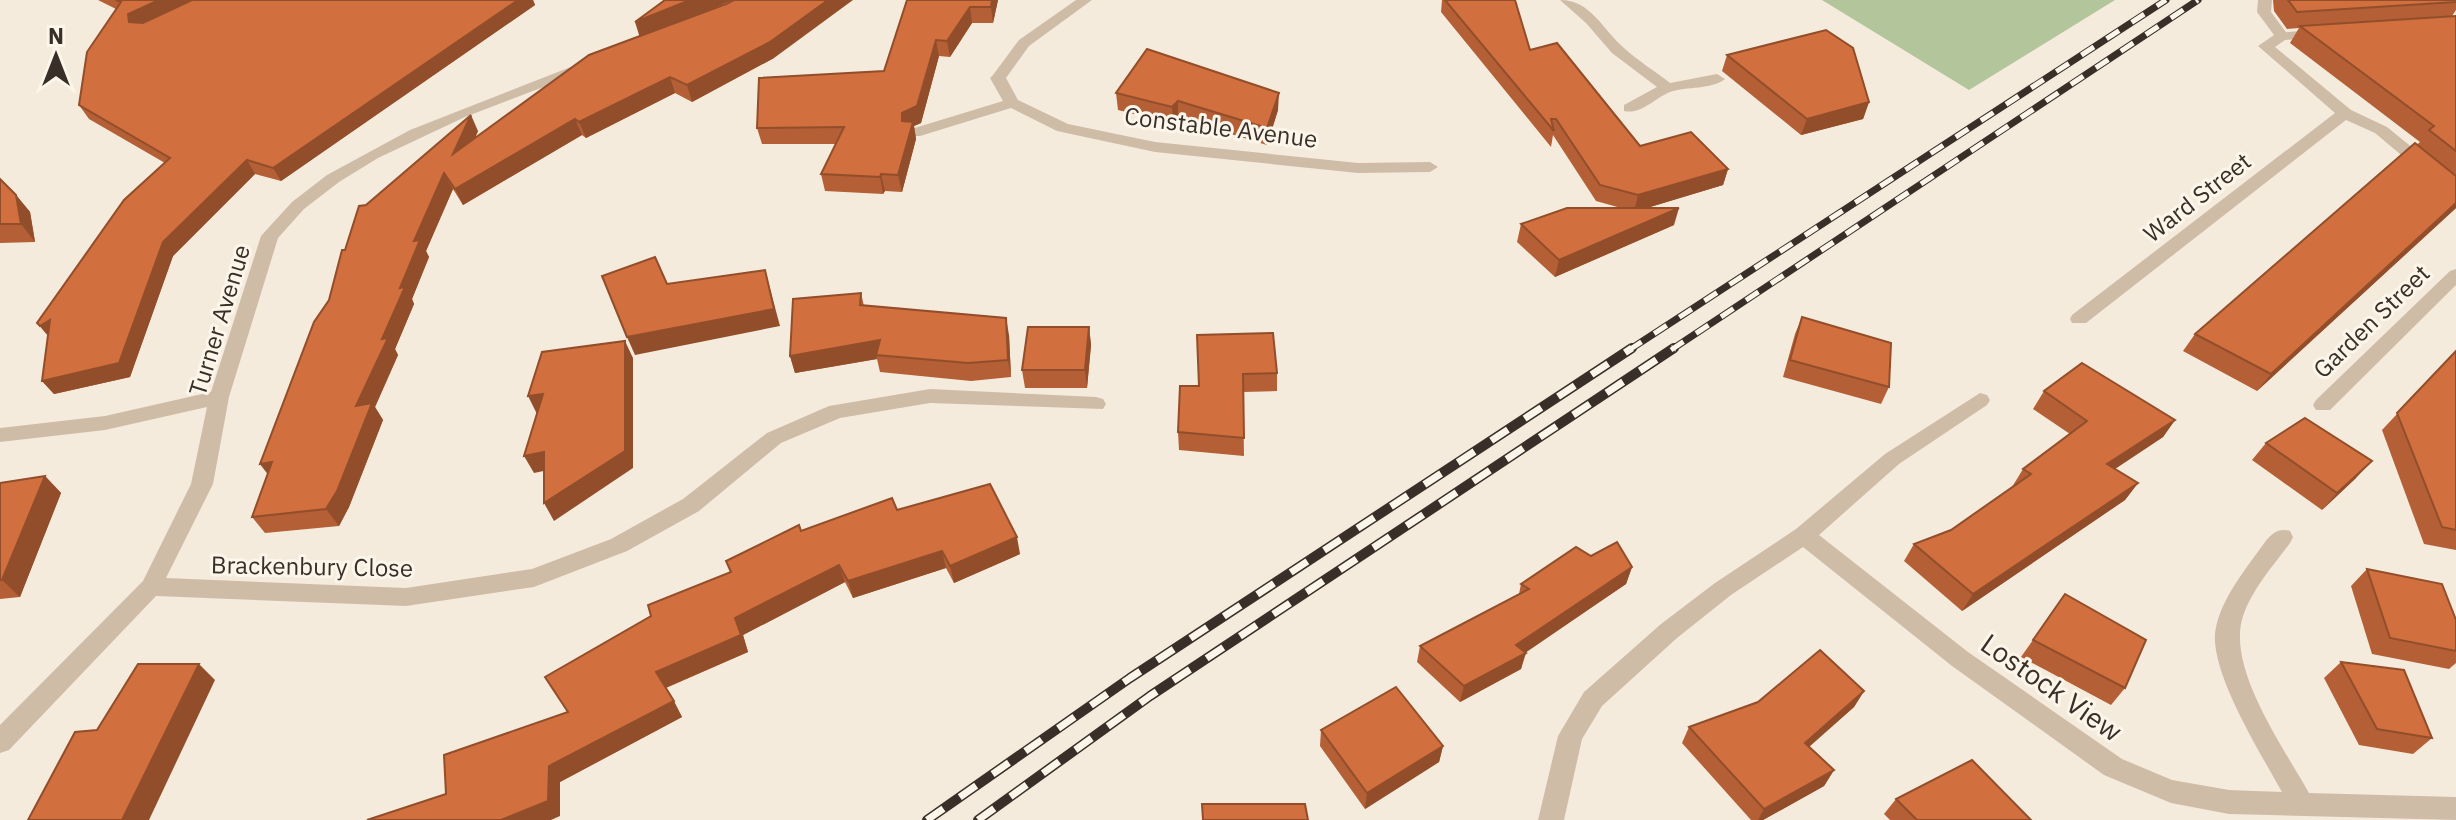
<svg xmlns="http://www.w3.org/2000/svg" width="2456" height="820" viewBox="0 0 2456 820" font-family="'IBM Plex Sans',sans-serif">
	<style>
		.green { fill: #b3c59b }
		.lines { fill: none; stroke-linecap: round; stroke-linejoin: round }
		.service { fill: #cebca7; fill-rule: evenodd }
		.minor { fill: #cebca7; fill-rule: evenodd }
		.rail-far1-casing { stroke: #3a2f28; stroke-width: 7 }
		.rail-casing { stroke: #3a2f28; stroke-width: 10 }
		.rail-far1 { stroke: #fbf5ea; stroke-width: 5; stroke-dasharray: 15; stroke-linecap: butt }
		.rail { stroke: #fbf5ea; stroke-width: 7; stroke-dasharray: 20; stroke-linecap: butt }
		.wall { fill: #b45f35 }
		.shaded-wall { fill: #924e2b }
		.building { fill: #d16f3e; stroke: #924e2b; stroke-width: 2 }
		.labels { text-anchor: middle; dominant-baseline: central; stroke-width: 6; stroke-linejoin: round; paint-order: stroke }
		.street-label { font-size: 24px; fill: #3a2f28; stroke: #fbf5ea }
		.near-street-label { font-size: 28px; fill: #3a2f28; stroke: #fbf5ea }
	</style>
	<rect width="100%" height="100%" fill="#f5ebdc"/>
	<path class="green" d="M 1822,0 L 2115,0 L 1969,90 Z"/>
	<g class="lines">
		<path class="service" d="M 2258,0 L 2272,0 L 2271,12 L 2289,36 L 2287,39 L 2277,39 L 2257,12 Z"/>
		<g class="minor">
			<path d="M 1076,0 L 1092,0 L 1029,46 L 1006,78 L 1018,100 L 1068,124 L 1155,142 L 1358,163 L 1430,162 L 1438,167 L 1430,172 L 1358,173 L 1155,152 L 1057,131 L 1011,108 L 920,136 L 908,136 L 908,130 L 1003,101 L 990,78 L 993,75 L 1019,40 Z"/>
			<path d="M 1560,0 C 1591,0 1602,29 1624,48 C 1638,61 1655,71 1670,83 L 1717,74 L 1725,79 C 1711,90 1687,86 1670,92 C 1655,98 1641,115 1624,111 L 1624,105 L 1657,87 L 1612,53 L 1586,23 Z"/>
			<path d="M 2321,29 L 2326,30 L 2326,36 L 2285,40 L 2275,47 L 2351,110 L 2387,127 L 2456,183 L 2456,197 L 2450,196 L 2375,133 L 2346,120 L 2086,323 L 2072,323 L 2070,319 L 2072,315 L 2335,113 L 2258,46 L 2277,33 Z"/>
			<path d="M 586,61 L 594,66 L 591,69 L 465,117 L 378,158 L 339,182 L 304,209 L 278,238 L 229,397 L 213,484 L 166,578 L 406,588 L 532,569 L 611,539 L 683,499 L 767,433 L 829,406 L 930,389 L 1096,397 L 1103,399 L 1106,404 L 1103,409 L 930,403 L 840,418 L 781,443 L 699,511 L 627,551 L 534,587 L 406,606 L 156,596 L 9,750 L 0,753 L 0,725 L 143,581 L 191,484 L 207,407 L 105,430 L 0,442 L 0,428 L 105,416 L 211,392 L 261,236 L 292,202 L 327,175 L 410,130 Z"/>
			<path d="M 2456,269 L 2456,285 L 2330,410 L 2316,410 L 2313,405 L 2316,400 L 2450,271 Z"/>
			<path d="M 1980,393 L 1987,395 L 1990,400 L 1987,405 L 1899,464 L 1819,535 L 1968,652 L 2122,759 L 2172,780 L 2229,790 L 2282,792 C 2261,754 2212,676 2215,634 C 2218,606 2238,579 2254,557 C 2264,545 2272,525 2290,531 L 2293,537 L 2290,543 C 2273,566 2252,589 2243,616 C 2226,668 2284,748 2309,793 L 2456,797 L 2456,820 L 2229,814 L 2171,803 L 2104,775 L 1952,666 L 1803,547 L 1731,595 L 1677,638 L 1602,706 L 1582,739 L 1564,820 L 1538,820 L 1558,736 L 1584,692 L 1661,624 L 1715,583 L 1796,529 L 1885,454 Z"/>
		</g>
		<defs>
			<g id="rail-far1">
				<path d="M 1629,350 L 2166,0"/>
				<path d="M 1671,350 L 2198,0"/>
			</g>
			<g id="rail">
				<path d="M 927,820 L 1130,678 L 1632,348"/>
				<path d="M 978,820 L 1150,696 L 1674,348"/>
			</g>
		</defs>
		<use href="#rail-far1" class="rail-far1-casing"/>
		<use href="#rail" class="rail-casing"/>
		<use href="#rail-far1" class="rail-far1"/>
		<use href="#rail" class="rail"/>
	</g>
	<g class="wall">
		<path d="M 98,0 L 533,0 L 535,5 L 281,181 L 255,174 L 173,256 L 130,377 L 54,394 L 42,381 L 48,336 L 37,323 L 165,163 L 89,119 L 79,105 L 116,9 Z"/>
		<path d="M 733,0 L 688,19 L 774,58 L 692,102 L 675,93 L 586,138 L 582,135 L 463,205 L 453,189 L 426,251 L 429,257 L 412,299 L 414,304 L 395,349 L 398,355 L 375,407 L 383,420 L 349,507 L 339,526 L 265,533 L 252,517 L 268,474 L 260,464 L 329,300 L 345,250 L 366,205 L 478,131 L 475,138 L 589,55 Z"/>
		<path d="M 907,0 L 998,0 L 993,23 L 972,23 L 950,57 L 939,56 L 921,123 L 914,126 L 916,139 L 902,192 L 885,191 L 883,194 L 825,191 L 821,174 L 836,144 L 762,144 L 757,128 L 884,71 Z"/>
		<path d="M 1442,0 L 1515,0 L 1530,50 L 1640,146 L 1728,169 L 1723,185 L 1646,208 L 1674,225 L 1555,277 L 1517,242 L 1521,224 L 1621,208 L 1596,201 L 1553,135 L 1551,147 L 1441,12 Z"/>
		<path d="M 2273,0 L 2456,0 L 2456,10 L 2452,16 L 2456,16 L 2456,208 L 2257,391 L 2183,351 L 2195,334 L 2420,142 L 2290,43 L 2299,28 L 2287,29 L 2274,11 Z"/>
		<path d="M 1727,55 L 1869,102 L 1863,119 L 1801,135 L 1722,71 Z"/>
		<path d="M 1116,93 L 1278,110 L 1267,145 L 1178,118 L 1173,124 L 1118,110 Z"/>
		<path d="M 0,179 L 16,195 L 30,212 L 35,242 L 0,243 Z"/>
		<path d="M 861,293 L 864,306 L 1009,335 L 1011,377 L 971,381 L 880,372 L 877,359 L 795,373 L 790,356 Z"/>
		<path d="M 1802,317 L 1889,387 L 1881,404 L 1783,377 L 1795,334 Z"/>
		<path d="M 1089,327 L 1091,345 L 1087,388 L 1025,388 L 1022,370 Z"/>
		<path d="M 1197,335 L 1277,373 L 1277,391 L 1243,392 L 1244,456 L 1179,450 L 1178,432 L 1199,386 Z"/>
		<path d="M 2456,351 L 2456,550 L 2424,544 L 2382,430 Z"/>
		<path d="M 2044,391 L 2175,420 L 2163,437 L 2115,469 L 2138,483 L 2125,500 L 1962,611 L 1904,561 L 1914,544 L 1951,530 L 2012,487 L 2023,469 L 2070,434 L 2033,409 Z"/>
		<path d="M 2266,443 L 2356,478 L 2322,510 L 2252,460 Z"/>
		<path d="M 45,476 L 61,493 L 20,597 L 0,599 L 0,483 Z"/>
		<path d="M 897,510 L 1020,554 L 954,583 L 946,568 L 853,598 L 845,582 L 743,635 L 748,652 L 666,688 L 682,717 L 560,782 L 560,816 L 446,794 L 568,712 L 731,572 L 801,531 Z"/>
		<path d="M 1591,556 L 1632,567 L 1626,584 L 1525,652 L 1521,669 L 1460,702 L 1417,662 L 1420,646 L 1519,594 L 1521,584 Z"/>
		<path d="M 2367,569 L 2456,620 L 2456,663 L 2449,669 L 2372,654 L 2351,586 Z"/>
		<path d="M 2065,594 L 2125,688 L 2111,705 L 2021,657 Z"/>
		<path d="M 2341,662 L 2432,738 L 2413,754 L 2359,745 L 2324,678 Z"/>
		<path d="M 1864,691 L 1854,707 L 1809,747 L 1834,770 L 1824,786 L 1763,820 L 1751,820 L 1682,743 L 1689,727 Z"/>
		<path d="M 1321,730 L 1443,746 L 1439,762 L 1365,809 L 1320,746 Z"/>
		<path d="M 1896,799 L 2031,820 L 1890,820 L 1884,814 Z"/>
	</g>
	<g class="shaded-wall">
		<path d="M 159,0 L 194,0 L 137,27 L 129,22 L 128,14 Z"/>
		<path d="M 518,0 L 533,0 L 535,5 L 281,181 L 273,168 Z"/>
		<path d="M 690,0 L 733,0 L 640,38 L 635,22 Z"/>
		<path d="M 828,0 L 853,0 L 774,58 L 692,102 L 687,85 Z"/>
		<path d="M 992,0 L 998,0 L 993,23 L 991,7 Z"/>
		<path d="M 970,7 L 972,23 L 950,57 L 947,41 Z"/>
		<path d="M 936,40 L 939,56 L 921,123 L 914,126 L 916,139 L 902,192 L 898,175 L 906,138 L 902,113 Z"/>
		<path d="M 670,77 L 675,93 L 586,138 L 579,122 Z"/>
		<path d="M 1279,93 L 1278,110 L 1267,145 L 1267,128 Z"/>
		<path d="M 1178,101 L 1178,118 L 1173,124 L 1172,107 Z"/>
		<path d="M 1869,102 L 1863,119 L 1801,135 L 1807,119 Z"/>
		<path d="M 471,115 L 478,131 L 461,171 L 453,154 Z"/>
		<path d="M 575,119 L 582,135 L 463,205 L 455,189 Z"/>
		<path d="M 247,160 L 255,174 L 173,256 L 130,377 L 54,394 L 42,381 L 163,242 Z"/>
		<path d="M 1728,169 L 1723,185 L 1634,212 L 1638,195 Z"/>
		<path d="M 444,173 L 453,189 L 426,251 L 429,257 L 412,299 L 414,304 L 395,349 L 398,355 L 375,407 L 383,420 L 349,507 L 339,526 L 326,509 L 356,406 L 400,288 L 414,241 Z"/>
		<path d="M 881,174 L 885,191 L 883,194 L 880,177 Z"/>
		<path d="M 16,195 L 30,212 L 35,242 L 21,224 Z"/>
		<path d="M 2456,203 L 2456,208 L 2257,391 L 2271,374 Z"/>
		<path d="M 1679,208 L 1674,225 L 1555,277 L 1559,260 Z"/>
		<path d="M 765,270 L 780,326 L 635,355 L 627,337 Z"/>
		<path d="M 1006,318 L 1009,335 L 1011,377 L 1008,360 Z"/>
		<path d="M 50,320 L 52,340 L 40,326 Z"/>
		<path d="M 1089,327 L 1091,345 L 1087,388 L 1085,370 Z"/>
		<path d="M 880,340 L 876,355 L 877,359 L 795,373 L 790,356 Z"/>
		<path d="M 625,341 L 633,358 L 633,468 L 554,521 L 544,503 Z"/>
		<path d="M 543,394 L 537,414 L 528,396 Z"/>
		<path d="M 2175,420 L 2163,437 L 2095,482 L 2107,464 Z"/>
		<path d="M 544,452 L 553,469 L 534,473 L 524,456 Z"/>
		<path d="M 2372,461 L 2356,478 L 2322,510 L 2337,493 Z"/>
		<path d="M 272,462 L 273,481 L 260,464 Z"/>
		<path d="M 45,476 L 61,493 L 20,597 L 2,580 Z"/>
		<path d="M 2138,483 L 2125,500 L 1962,611 L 1973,594 Z"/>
		<path d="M 1017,537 L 1020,554 L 954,583 L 950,566 Z"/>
		<path d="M 942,551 L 946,568 L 853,598 L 848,581 Z"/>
		<path d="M 839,565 L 845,582 L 743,635 L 748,652 L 665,688 L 656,672 L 735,618 Z"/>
		<path d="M 1632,567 L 1626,584 L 1522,655 L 1526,653 L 1521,669 L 1460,702 L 1464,686 L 1516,645 Z"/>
		<path d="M 199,664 L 215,680 L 149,820 L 122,820 Z"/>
		<path d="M 1864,691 L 1854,707 L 1795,759 L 1805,743 Z"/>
		<path d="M 674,701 L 682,717 L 560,782 L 560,816 L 551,820 L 501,820 L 549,766 Z"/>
		<path d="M 1443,746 L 1439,762 L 1365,809 L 1367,793 Z"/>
		<path d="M 1834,770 L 1824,786 L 1763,820 L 1758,820 L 1764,809 Z"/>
	</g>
	<g class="building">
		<path d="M 116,0 L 159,0 L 128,14 L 129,22 L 143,23 L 192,0 L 518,0 L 273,168 L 247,160 L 163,242 L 119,363 L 42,381 L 50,320 L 40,326 L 37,323 L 124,200 L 170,158 L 79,105 L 87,52 L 121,2 Z"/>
		<path d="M 665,0 L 690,0 L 635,22 Z"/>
		<path d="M 734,0 L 828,0 L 770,42 L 687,85 L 670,77 L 579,122 L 575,119 L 455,189 L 444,173 L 414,241 L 420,240 L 400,288 L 405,287 L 382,339 L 388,338 L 356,406 L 372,403 L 337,491 L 326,509 L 252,517 L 272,462 L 260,464 L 314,322 L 329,300 L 342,250 L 345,250 L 359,206 L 366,205 L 471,115 L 453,154 L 589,55 L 726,4 Z"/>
		<path d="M 907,0 L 992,0 L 991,7 L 970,7 L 947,41 L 936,40 L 917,106 L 902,113 L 902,121 L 913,122 L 898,175 L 881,174 L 880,177 L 821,174 L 844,127 L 757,128 L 759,78 L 884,71 Z"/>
		<path d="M 1445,0 L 1515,0 L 1530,50 L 1557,43 L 1640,146 L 1691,132 L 1728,169 L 1638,195 L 1600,185 L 1556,119 L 1551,119 L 1554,131 Z"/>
		<path d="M 2288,0 L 2456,0 L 2456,2 L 2297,12 Z"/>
		<path d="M 2456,16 L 2456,151 L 2429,130 L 2434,126 L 2300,26 Z"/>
		<path d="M 1826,30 L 1853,48 L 1869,102 L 1807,119 L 1727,55 Z"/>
		<path d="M 1147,49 L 1279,93 L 1267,128 L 1178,101 L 1172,107 L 1116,93 Z"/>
		<path d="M 2415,143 L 2456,176 L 2456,203 L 2271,374 L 2195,334 Z"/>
		<path d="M 0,179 L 16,195 L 21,224 L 0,224 Z"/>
		<path d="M 1567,208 L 1679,208 L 1559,260 L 1521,224 Z"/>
		<path d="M 655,257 L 667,284 L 765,270 L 774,309 L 627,337 L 602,276 Z"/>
		<path d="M 861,293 L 860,305 L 1006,318 L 1008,360 L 968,363 L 876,355 L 880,340 L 790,356 L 793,299 Z"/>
		<path d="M 1802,317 L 1891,343 L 1889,387 L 1790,360 Z"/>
		<path d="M 1028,327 L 1089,327 L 1085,370 L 1022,370 Z"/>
		<path d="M 1273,333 L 1277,373 L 1243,374 L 1244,438 L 1178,432 L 1180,386 L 1199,386 L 1197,335 Z"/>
		<path d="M 625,341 L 625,451 L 544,503 L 544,452 L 524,456 L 543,394 L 528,396 L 542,352 Z"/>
		<path d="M 2456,351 L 2456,530 L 2442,527 L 2397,413 Z"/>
		<path d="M 2082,363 L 2175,420 L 2107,464 L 2138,483 L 1973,594 L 1914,544 L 1951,530 L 2031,474 L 2023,469 L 2087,421 L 2044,391 Z"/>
		<path d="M 2305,418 L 2372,461 L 2337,493 L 2266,443 Z"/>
		<path d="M 45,476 L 2,580 L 0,580 L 0,483 Z"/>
		<path d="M 990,484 L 1017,537 L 950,566 L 942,551 L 848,581 L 839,565 L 735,618 L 741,635 L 656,672 L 674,701 L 549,766 L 548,801 L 501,820 L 367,820 L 446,794 L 444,755 L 568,712 L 545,677 L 651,616 L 648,605 L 731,572 L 726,561 L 799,525 L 801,531 L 892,498 L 897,510 Z"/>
		<path d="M 1617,542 L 1632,567 L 1516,645 L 1526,653 L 1464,686 L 1420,646 L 1529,589 L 1521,584 L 1576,547 L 1591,556 Z"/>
		<path d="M 2367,569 L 2442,584 L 2456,620 L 2456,651 L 2390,638 Z"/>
		<path d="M 2065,594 L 2146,640 L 2125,688 L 2033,640 Z"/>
		<path d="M 1820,650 L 1864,691 L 1805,743 L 1834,770 L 1764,809 L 1689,727 L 1758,702 Z"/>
		<path d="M 2341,662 L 2404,670 L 2432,738 L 2377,729 Z"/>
		<path d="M 138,664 L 199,664 L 122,820 L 28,820 L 75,732 L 97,730 Z"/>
		<path d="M 1396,687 L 1443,746 L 1367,793 L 1321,730 Z"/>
		<path d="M 1972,760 L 2031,820 L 1917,820 L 1896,799 Z"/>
		<path d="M 1202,804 L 1305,804 L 1308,820 L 1203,820 Z"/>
	</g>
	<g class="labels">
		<g class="street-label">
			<text transform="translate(1221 127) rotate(7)">Constable Avenue</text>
			<text transform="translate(2197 197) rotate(-38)">Ward Street</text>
			<text transform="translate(219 320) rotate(-73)">Turner Avenue</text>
			<text transform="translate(2371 321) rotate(-44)">Garden Street</text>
			<text transform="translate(312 566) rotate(1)">Brackenbury Close</text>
		</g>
		<g class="near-street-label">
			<text transform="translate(2052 687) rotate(35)">Lostock View</text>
		</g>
	</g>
	<g transform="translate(56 56)" stroke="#fbf5ea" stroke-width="6" paint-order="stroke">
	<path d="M0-6L14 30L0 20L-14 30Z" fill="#3a2f28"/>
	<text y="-12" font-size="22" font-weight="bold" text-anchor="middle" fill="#3a2f28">N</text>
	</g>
</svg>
